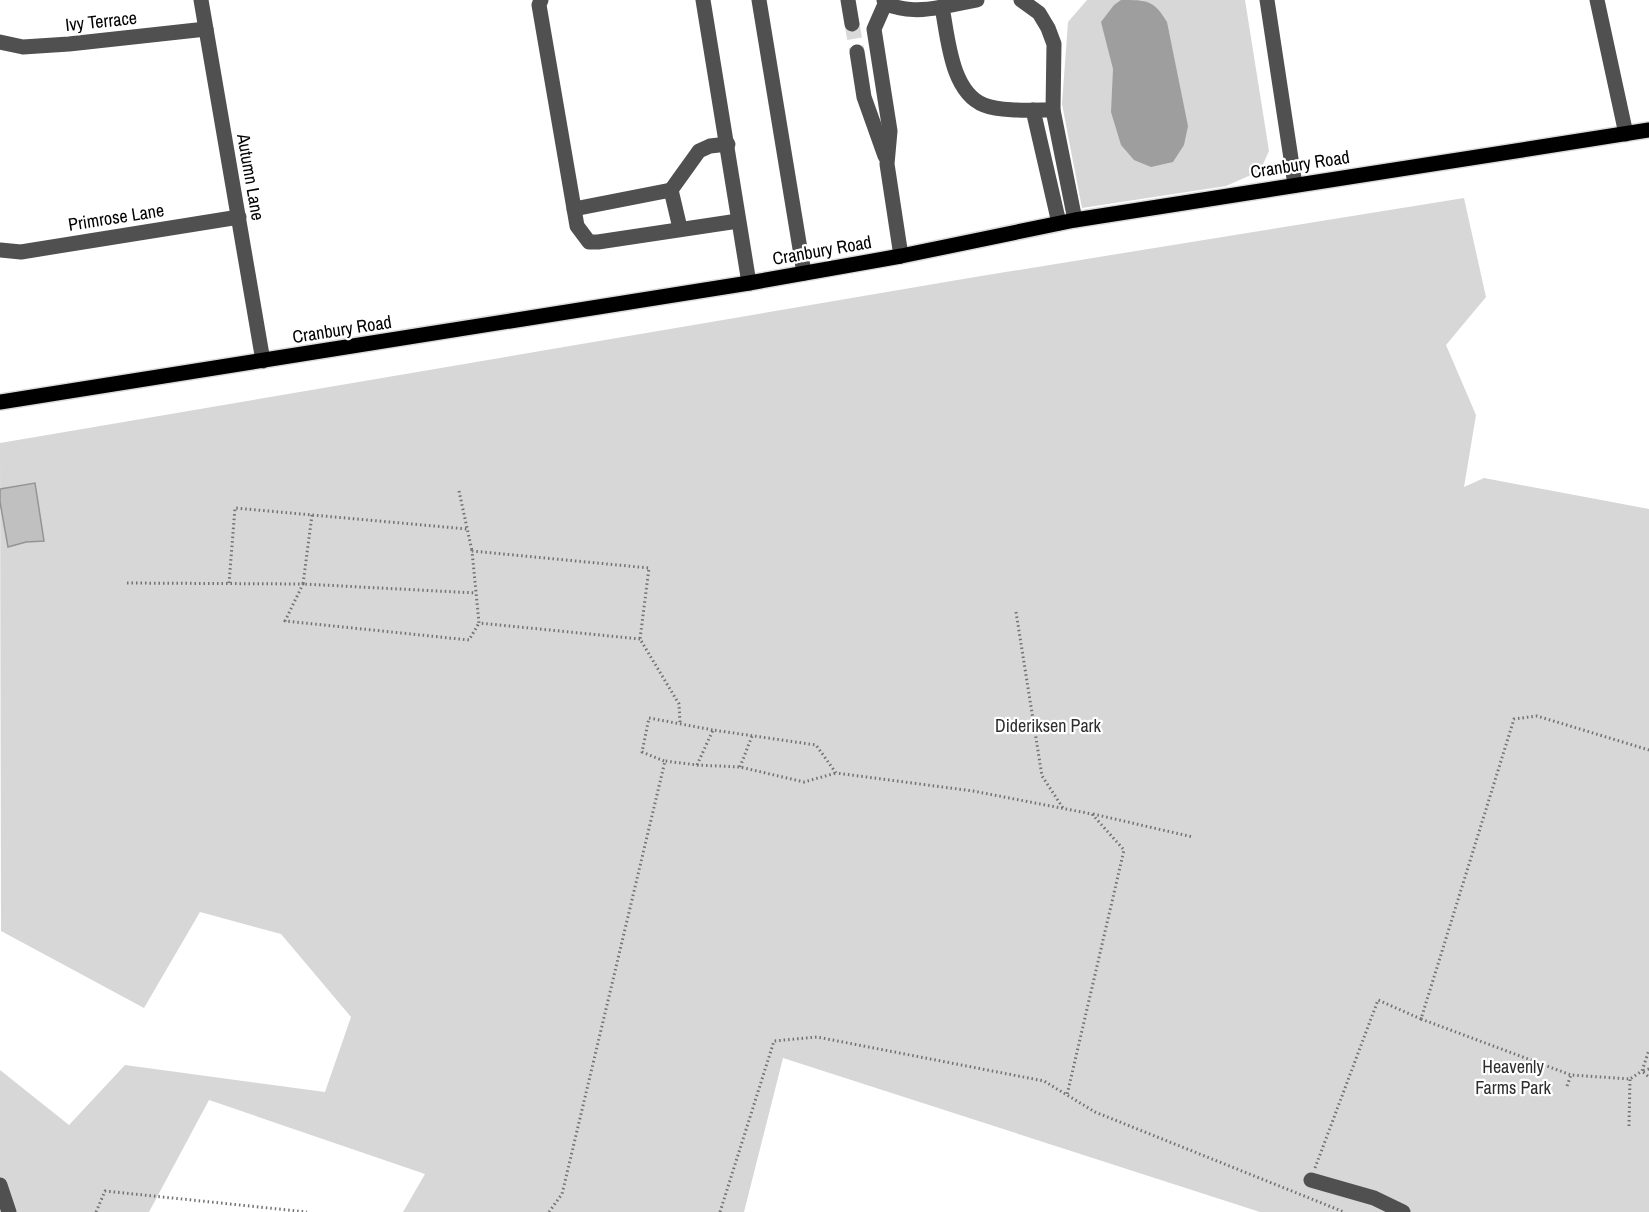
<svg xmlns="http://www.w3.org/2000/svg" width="1649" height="1212" viewBox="0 0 1649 1212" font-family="'Archivo Narrow',sans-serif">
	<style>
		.green { fill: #d7d7d7 }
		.water { fill: #9e9e9e }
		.building { fill: #c0c0c0; stroke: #949494; stroke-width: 1.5 }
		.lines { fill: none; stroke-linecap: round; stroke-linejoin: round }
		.minor-tunnel { stroke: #d9d9d9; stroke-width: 15; stroke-dasharray: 15 8; stroke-linecap: butt }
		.major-casing { stroke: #dbdbdb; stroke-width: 18 }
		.path { stroke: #727272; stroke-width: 3; stroke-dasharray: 1.5 3; stroke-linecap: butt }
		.minor { stroke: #505050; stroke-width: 15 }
		.major { stroke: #000; stroke-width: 15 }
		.labels { text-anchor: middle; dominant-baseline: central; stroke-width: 4.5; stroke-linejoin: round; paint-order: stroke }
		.street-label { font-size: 18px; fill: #000; stroke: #fff }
		.park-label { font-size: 18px; fill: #2e2e2e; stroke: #fff }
	</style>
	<rect width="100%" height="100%" fill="#fff"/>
	<g class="green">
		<path d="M 1087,0 L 1245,0 L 1269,151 L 1260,171 L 1226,186 L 1082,208 L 1062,104 L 1068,22 Z"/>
		<path d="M 1464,198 L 1486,297 L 1446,345 L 1476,415 L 1464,487 L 1484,478 L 1649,509 L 1649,1212 L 1260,1212 L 783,1058 L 744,1212 L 403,1212 L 425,1174 L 209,1100 L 149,1212 L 0,1212 L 0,1070 L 69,1125 L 125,1065 L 325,1092 L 351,1017 L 281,934 L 200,912 L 144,1008 L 1,931 L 0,443 L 975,277 Z"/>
	</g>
	<path class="water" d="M 1121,0 C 1147,0 1154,0 1167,22 L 1188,126 L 1184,145 L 1173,162 L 1151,167 L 1134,160 L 1121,145 L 1111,112 L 1113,69 L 1101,22 L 1114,5 Z"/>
	<path class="building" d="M 35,483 L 44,541 L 26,542 L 8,547 L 0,502 L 0,489 Z"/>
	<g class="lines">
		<path class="minor-tunnel" d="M 852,24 L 857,52"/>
		<defs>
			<path id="major" d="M 0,402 L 749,283 L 901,256 L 1075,220 L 1649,130"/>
		</defs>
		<use href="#major" class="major-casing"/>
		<g class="path">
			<path d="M 459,491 L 472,551"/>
			<path d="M 312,515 L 303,584 L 476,593"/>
			<path d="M 127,583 L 303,584 L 285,621 L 469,640 L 479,623"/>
			<path d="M 229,583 L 235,508 L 467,529"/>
			<path d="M 1016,612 L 1042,776 L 1063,808"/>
			<path d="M 640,639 L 479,623 L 472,551 L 649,568 L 640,639 L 679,704 L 680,723"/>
			<path d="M 664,761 L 642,752 L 649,718 L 713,730"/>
			<path d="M 697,765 L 740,767 L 804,782 L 836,773"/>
			<path d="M 740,767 L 752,736"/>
			<path d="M 1093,814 L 1193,837"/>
			<path d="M 1421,1019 L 1571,1075"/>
			<path d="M 1649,1069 L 1642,1071 L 1649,1077"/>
			<path d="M 1567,1086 L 1571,1075 L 1630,1079 L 1642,1071 L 1649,1050"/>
			<path d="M 1629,1126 L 1630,1079"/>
			<path d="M 1315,1168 L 1378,1000 L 1421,1019 L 1514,719 L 1537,716 L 1649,750"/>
			<path d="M 96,1212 L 105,1191 L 307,1212"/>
			<path d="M 549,1212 L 562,1194 L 665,761 L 697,765 L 713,730 L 816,745 L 836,773 L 973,791 L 1092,814 L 1124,850 L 1067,1095"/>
			<path d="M 720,1212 L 774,1041 L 817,1037 L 1044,1081 L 1095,1112 L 1344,1212"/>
		</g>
		<g class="minor">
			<path d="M 201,0 L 263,361"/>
			<path d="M 541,0 L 539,5 L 577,226 L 589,242 L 598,242 L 738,221"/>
			<path d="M 703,0 L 749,283"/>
			<path d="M 759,0 L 804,273"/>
			<path d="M 848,0 L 852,24"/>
			<path d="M 884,0 L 885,4 C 906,11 921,11 942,7"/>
			<path d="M 977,0 L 942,7 C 948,38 951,92 984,105 C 1002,112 1033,110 1053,110"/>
			<path d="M 1021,0 L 1039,13 L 1048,28 L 1054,44 L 1053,110 L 1075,220"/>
			<path d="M 1267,0 L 1295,185"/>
			<path d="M 1597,0 L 1626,134"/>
			<path d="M 885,4 L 874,29 L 890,131 L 887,164 L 901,256"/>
			<path d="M 0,42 L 23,47 L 69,44 L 206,29"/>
			<path d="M 857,52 L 864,97 L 885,156"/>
			<path d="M 1033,110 L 1059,223"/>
			<path d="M 671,190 L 699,151 L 710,146 L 728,144"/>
			<path d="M 574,209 L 671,190 L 680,228"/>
			<path d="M 0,250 L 21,252 L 239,217"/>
			<path d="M 1311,1180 L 1374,1198 L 1403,1212"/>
			<path d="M 0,1185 L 9,1212"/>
		</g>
		<use href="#major" class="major"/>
	</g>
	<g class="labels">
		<g class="street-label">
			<text transform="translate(101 21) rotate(-6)">Ivy Terrace</text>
			<text transform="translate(1300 164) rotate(-9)">Cranbury Road</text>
			<text transform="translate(251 177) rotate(80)">Autumn Lane</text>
			<text transform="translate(116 217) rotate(-9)">Primrose Lane</text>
			<text transform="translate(822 250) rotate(-10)">Cranbury Road</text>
			<text transform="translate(342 329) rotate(-9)">Cranbury Road</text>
		</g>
		<g class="park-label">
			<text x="1048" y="725">Dideriksen Park</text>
			<text x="1513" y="1066">Heavenly<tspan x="1513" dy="21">Farms Park</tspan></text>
		</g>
	</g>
</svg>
